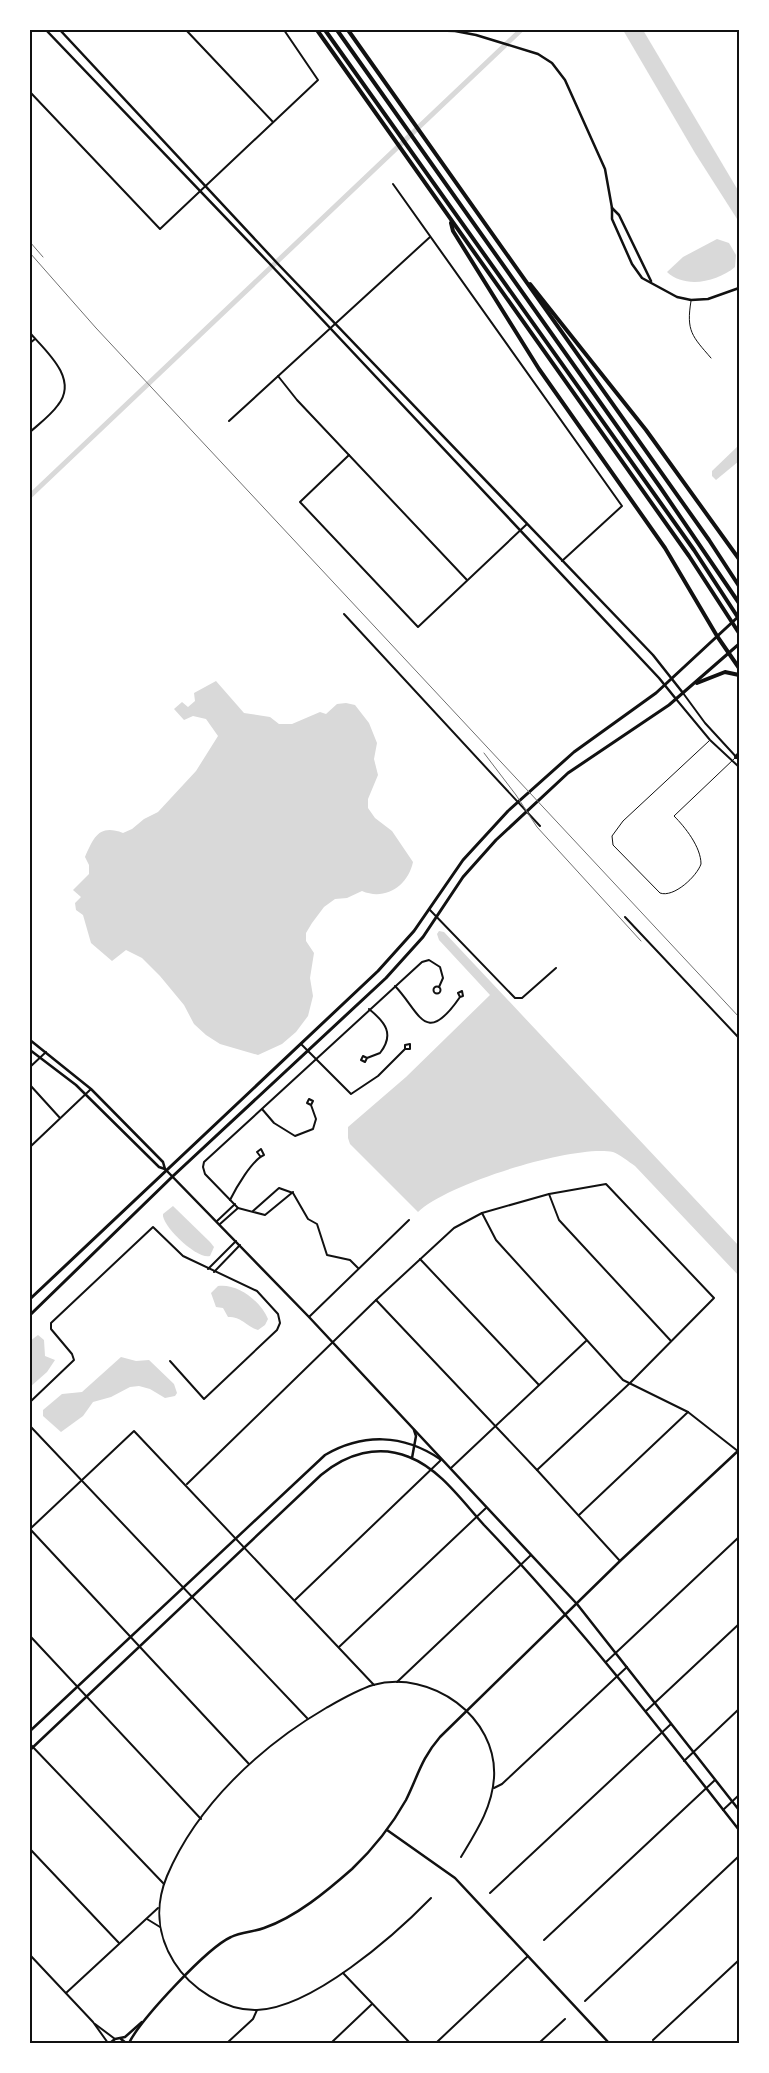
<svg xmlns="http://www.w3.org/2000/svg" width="769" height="2073" viewBox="0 0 769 2073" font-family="'PT Serif',serif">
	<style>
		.water { fill: #d9d9d9 }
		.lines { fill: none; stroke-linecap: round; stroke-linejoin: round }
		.canal { stroke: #d9d9d9; stroke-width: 5 }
		.service { stroke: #111; stroke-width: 1 }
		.minor { stroke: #111; stroke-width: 2 }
		.tertiary { stroke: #111; stroke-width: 2.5 }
		.primary { stroke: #111; stroke-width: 3 }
		.motorway { stroke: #111; stroke-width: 4 }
		.rail { stroke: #707070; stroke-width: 1 }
		.neatline { fill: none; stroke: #111; stroke-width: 2 }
	</style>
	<rect width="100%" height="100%" fill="#fff"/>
	<g class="water">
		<path d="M 623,30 L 643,30 L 739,192 L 739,222 L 695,153 Z"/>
		<path d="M 717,239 L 729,243 L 736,255 L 735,267 C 717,282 685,289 667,272 L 683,257 Z"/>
		<path d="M 739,445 L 739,461 L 716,480 L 712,476 L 712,471 Z"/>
		<path d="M 216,681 L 244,713 L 270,717 L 279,724 L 292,724 L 320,712 L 326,714 L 337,704 L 346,703 L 355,705 L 369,723 L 377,743 L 374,759 L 378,775 L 368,799 L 368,808 L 375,818 L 392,831 L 413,862 C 408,886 385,901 362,891 L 347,898 L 335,899 L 324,907 L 312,923 L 306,933 L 306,941 L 314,953 L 310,978 L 313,996 L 308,1016 L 296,1032 L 282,1044 L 258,1055 L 220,1044 L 206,1035 L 194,1024 L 184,1005 L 160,976 L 142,958 L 126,950 L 112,961 L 91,943 L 83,915 L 76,910 L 75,903 L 81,897 L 73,890 L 89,874 L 89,865 L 85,857 C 94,837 99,824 123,833 L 132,829 L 144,819 L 158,812 L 196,771 L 218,736 L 206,719 L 193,716 L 184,720 L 174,709 L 182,702 L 188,707 L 195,701 L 194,693 Z"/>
		<path d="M 439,931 L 444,932 L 739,1246 L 739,1276 L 635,1166 C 629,1162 619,1154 613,1152 C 574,1144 446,1184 418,1212 L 350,1144 L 348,1138 L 348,1127 L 406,1077 L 490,995 L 439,940 L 437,934 Z"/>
		<path d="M 173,1206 L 210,1242 L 214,1247 L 210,1256 C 197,1260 161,1225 163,1214 Z"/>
		<path d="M 218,1286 C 237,1283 261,1301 268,1319 L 265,1325 L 258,1330 C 245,1326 243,1317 228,1317 L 223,1308 L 216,1307 L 211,1293 Z"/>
		<path d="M 38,1335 L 44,1340 L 45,1356 L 55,1360 L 47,1372 L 30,1387 L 30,1341 Z"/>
		<path d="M 121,1357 L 136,1361 L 149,1360 L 174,1384 L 177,1393 L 175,1396 L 165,1398 L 150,1389 L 139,1386 L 130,1387 L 111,1397 L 93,1402 L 83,1416 L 61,1432 L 43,1416 L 43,1410 L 62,1394 L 82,1392 Z"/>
	</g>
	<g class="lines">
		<path class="canal" d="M 30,496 L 521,30"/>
		<g class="service">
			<path d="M 691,301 C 686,331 692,336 711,358"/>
			<path d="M 709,741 L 623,821 L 612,836 L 613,845 L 660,893 C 674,898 697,876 701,864 C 701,847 685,827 674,816 L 735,758"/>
		</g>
		<g class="minor">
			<path d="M 186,30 L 273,122"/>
			<path d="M 30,92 L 160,229 L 318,80 L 284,30"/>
			<path d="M 393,184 L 622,506 L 562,561"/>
			<path d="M 30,333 C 46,351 79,379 58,405 C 51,415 39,424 30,432"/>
			<path d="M 30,343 L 35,339"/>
			<path d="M 278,376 L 297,400 L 467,580"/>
			<path d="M 229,421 L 430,237"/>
			<path d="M 349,455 L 300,502 L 418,627 L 527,524"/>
			<path d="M 344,614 L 540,826"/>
			<path d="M 683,693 L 705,723 L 739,760"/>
			<path d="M 676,699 L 710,740 L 739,767"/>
			<path d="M 429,909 L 515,998 L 522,998 L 556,968"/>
			<path d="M 625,917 L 739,1038"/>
			<path d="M 395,986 C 420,1012 425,1048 460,997 L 463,996 L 462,991 L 458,993 L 460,997"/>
			<circle cx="437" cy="990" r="3.5"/>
			<path d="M 301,1044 L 351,1094 L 378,1076 L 405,1049 L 410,1049 L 410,1044 L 405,1045 L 405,1049"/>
			<path d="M 367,1058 L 365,1062 L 361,1060 L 363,1056 L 367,1058 L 380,1053 C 395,1034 385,1022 369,1009"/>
			<path d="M 30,1067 L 46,1052"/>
			<path d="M 30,1085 L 60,1118"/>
			<path d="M 262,1109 L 274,1123 L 295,1136 L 313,1129 L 316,1119 L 311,1105 L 313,1101 L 309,1099 L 307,1103 L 311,1105"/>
			<path d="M 30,1147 L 91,1089"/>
			<path d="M 293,1192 L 265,1215 L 238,1208 L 205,1174 L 203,1167 L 204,1162 L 422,962 L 429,960 L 440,967 L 443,978 L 439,987"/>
			<path d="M 549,1194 L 559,1220 L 671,1341"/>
			<path d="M 230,1200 C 236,1188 252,1160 264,1155 L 261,1149 L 257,1152 L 260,1156"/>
			<path d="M 253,1211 L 279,1188 L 293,1193 L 308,1219 L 317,1224 L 327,1255 L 350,1260 L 358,1268"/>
			<path d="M 482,1213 L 496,1240 L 623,1380 L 688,1412 L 739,1452"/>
			<path d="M 217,1221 L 235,1204"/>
			<path d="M 220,1224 L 238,1208"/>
			<path d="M 420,1259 L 539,1385"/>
			<path d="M 208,1269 L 236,1241"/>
			<path d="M 214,1272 L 240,1245"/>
			<path d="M 376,1300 L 537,1470 L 620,1561"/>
			<path d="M 309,1317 L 409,1220"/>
			<path d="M 30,1402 L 74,1360 L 72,1354 L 51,1329 L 51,1323 L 153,1227 L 183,1256 L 257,1291 L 278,1314 L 280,1323 L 277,1330 L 204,1399 L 170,1361"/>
			<path d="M 30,1426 L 307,1718"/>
			<path d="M 451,1468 L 586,1341"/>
			<path d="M 187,1484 L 376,1300 L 454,1228 L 482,1213 L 549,1194 L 606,1184 L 714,1298 L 630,1383 L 537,1470"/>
			<path d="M 579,1515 L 688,1412"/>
			<path d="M 30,1529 L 134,1431 L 374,1685"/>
			<path d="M 30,1529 L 249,1764"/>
			<path d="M 295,1600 L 441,1460"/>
			<path d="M 30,1636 L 201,1819"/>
			<path d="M 339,1647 L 486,1508"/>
			<path d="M 606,1662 L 739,1537"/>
			<path d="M 397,1682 L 531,1555"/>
			<path d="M 646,1711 L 739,1624"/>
			<path d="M 30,1744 L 164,1884"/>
			<path d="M 684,1761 L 739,1709"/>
			<path d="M 494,1788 L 502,1784 L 627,1667"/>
			<path d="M 723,1810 L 739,1795"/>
			<path d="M 30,1849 L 119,1943"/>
			<path d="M 490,1893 L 671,1724"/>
			<path d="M 431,1898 C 394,1936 312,2008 257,2010 C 225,2011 190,1988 174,1962 C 157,1935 155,1905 167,1876 C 197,1805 261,1746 326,1708 C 340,1700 357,1690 373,1685 C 431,1669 498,1717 494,1778 C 492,1808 476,1832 461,1857"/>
			<path d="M 147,1919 L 160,1927"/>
			<path d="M 544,1940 L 715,1780"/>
			<path d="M 30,1955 L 93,2022 L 108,2043"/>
			<path d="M 343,1973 L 410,2043"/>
			<path d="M 66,1993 L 158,1908"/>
			<path d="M 585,2001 L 739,1856"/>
			<path d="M 95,2024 L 115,2039"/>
			<path d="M 653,2040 L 739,1960"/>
			<path d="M 437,2042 L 528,1956"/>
			<path d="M 227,2043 L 253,2019 L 257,2010"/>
			<path d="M 331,2043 L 372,2004"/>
			<path d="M 539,2043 L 565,2019"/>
		</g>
		<g class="tertiary">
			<path d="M 46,30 L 269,263 L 659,678 L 676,699"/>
			<path d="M 60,30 L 278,264 L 653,655 L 683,693"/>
			<path d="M 423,30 L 455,31 L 476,35 L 538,54 L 552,63 L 565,80 L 605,169 L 612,208 L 612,219 L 632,264 L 642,278 L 677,297 L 691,300 L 708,299 L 739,288"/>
			<path d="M 612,208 L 619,215 L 651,281"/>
			<path d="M 30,1040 L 91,1089 L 163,1162 L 165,1169 L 309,1317 L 577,1604 L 739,1810"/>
			<path d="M 30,1050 L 76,1085 L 159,1167 L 165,1169"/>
			<path d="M 412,1458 L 416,1436 L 414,1430"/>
			<path d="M 30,1731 L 325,1455 C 363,1433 403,1434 440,1459"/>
			<path d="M 30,1750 L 321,1475 C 346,1454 378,1444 409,1457 C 440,1469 462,1501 484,1525 C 576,1621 657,1725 739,1830"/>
			<path d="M 387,1830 L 455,1878 L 609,2043"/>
			<path d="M 121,2039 L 126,2043"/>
			<path d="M 110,2043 L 115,2039 L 125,2037 L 142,2022"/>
			<path d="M 129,2043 C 141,2019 207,1948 231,1937 C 241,1932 253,1932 264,1928 C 296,1917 327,1891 352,1869 C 373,1849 392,1825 406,1800 C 418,1776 421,1759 440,1737 L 620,1561 L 739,1450"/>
		</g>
		<g class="primary">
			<path d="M 30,1299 L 378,971 L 414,931 L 463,860 L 508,811 L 574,752 L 656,693 L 739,616"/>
			<path d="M 30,1302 L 30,1308"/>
			<path d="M 30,1315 L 173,1176 L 386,978 L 423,937 L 463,877 L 496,840 L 568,773 L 669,705 L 739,644"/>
		</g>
		<g class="motorway">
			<path d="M 317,30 L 689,556 L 739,633"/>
			<path d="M 325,30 L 694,550 L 739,619"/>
			<path d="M 337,30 L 660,487 L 739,603"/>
			<path d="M 348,30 L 709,540 L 739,586"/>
			<path d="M 451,223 L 453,231 L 539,369 L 665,548 L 717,636 L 739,668"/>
			<path d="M 530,284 L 646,430 L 739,559"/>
			<path d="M 697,683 L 725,672 L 739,675"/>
			<path d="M 736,757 L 739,754"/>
		</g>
		<g class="rail">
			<path d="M 30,242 L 43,257"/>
			<path d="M 30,253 L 96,328 L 739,1017"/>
			<path d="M 484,753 L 516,795 L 537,827 L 641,941"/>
		</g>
	</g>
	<rect width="769" height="2073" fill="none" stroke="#ffffff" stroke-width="62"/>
	<rect x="31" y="31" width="707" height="2011" class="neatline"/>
</svg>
